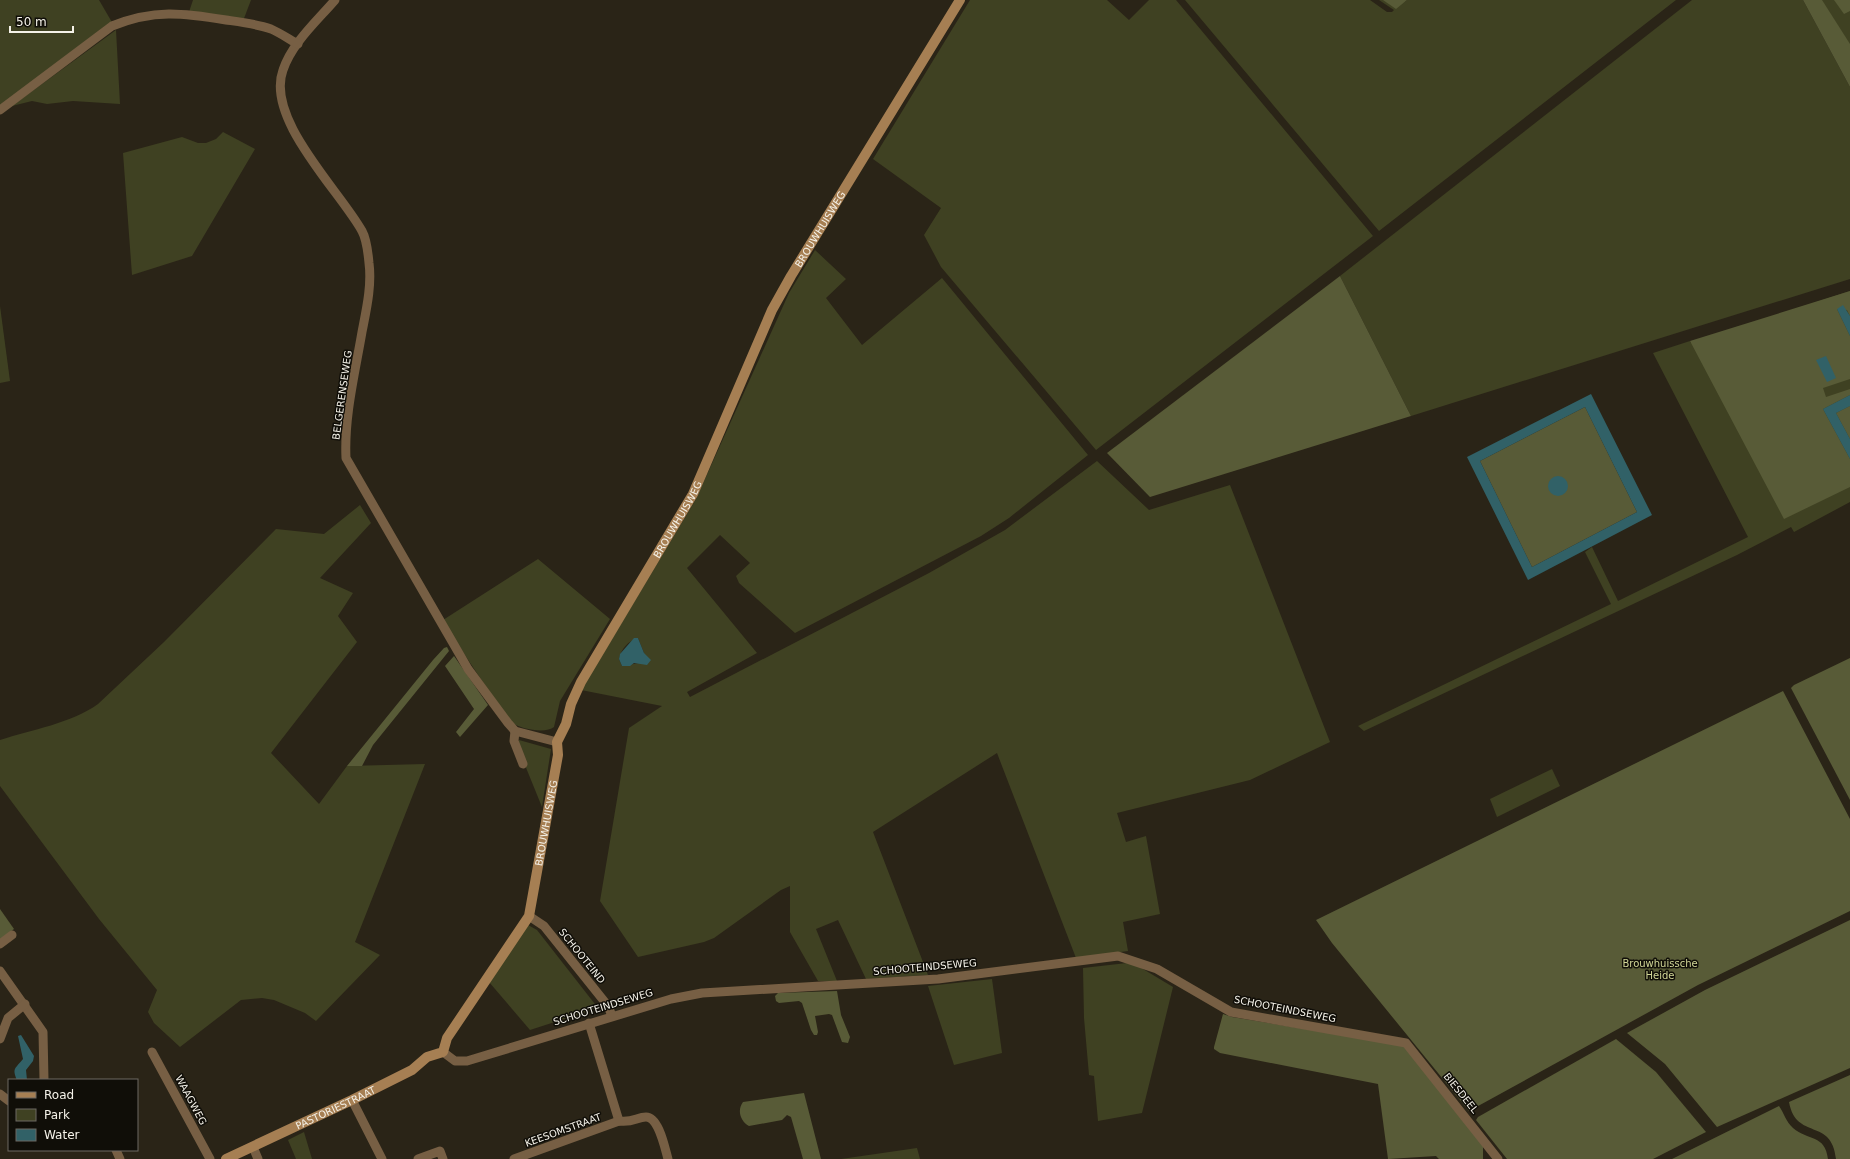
<svg xmlns="http://www.w3.org/2000/svg" width="1850" height="1159" viewBox="0 0 1850 1159" font-family="'DejaVu Sans',sans-serif">
	<style>
		.green { fill: #3f4122; fill-rule: evenodd }
		.forest { fill: #585b37 }
		.water { fill: #316167; fill-rule: evenodd }
		.lines { fill: none; stroke-linecap: round; stroke-linejoin: round }
		.street { stroke: #775f44; stroke-width: 9 }
		.secondary { stroke: #a67f53; stroke-width: 10 }
		.labels { text-anchor: middle; dominant-baseline: central; stroke-width: 3; stroke-linejoin: round; paint-order: stroke }
		.street-label { font-size: 10px; fill: #f5f2e9; stroke: #100e08 }
		.park-label { font-size: 10px; fill: #d1d697; stroke: #100e08 }
	</style>
	<rect width="100%" height="100%" fill="#2a2417"/>
	<g class="green">
		<path d="M 0,0 L 99,0 L 113,24 L 0,108 Z"/>
		<path d="M 193,0 L 251,0 L 243,21 L 189,12 Z"/>
		<path d="M 970,0 L 1107,0 L 1129,20 L 1149,0 L 1176,0 L 1373,236 L 1096,450 L 941,267 L 924,235 L 941,208 L 873,159 Z"/>
		<path d="M 1185,0 L 1370,0 L 1387,12 L 1392,12 L 1394,10 L 1379,0 L 1406,0 L 1403,3 L 1407,0 L 1676,0 L 1379,231 Z"/>
		<path d="M 1692,0 L 1803,0 L 1850,87 L 1850,279 L 1411,416 L 1340,276 Z"/>
		<path d="M 1809,0 L 1850,0 L 1850,76 Z"/>
		<path d="M 116,30 L 120,104 L 73,101 L 47,104 L 32,101 L 12,106 Z"/>
		<path d="M 223,132 L 255,149 L 192,256 L 132,275 L 123,153 L 182,137 L 198,143 L 206,143 L 216,139 Z"/>
		<path d="M 815,250 L 846,279 L 826,298 L 862,345 L 942,278 L 1088,455 L 1009,518 L 981,536 L 795,633 L 739,583 L 736,576 L 750,563 L 720,535 L 687,568 L 757,653 L 687,692 L 690,697 L 929,573 L 1005,530 L 1097,461 L 1149,510 L 1230,485 L 1330,742 L 1250,780 L 1117,813 L 1126,842 L 1146,836 L 1160,914 L 1123,922 L 1128,951 L 1076,958 L 997,753 L 873,832 L 928,975 L 866,979 L 838,920 L 816,929 L 837,981 L 818,981 L 790,932 L 790,886 L 781,890 L 714,938 L 704,942 L 638,957 L 600,901 L 629,728 L 662,706 L 581,690 L 695,501 L 789,293 ZM 638,638 L 644,653 L 639,663 L 622,666 L 619,659 C 621,649 628,641 638,638 Z"/>
		<path d="M 1850,291 L 1850,502 L 1794,532 L 1791,527 L 1737,555 L 1364,731 L 1358,726 L 1611,604 L 1585,552 L 1592,547 L 1618,601 L 1748,537 L 1653,353 L 1690,341 L 1691,343 Z"/>
		<path d="M 0,306 L 10,381 L 0,383 Z"/>
		<path d="M 360,505 L 371,523 L 320,578 L 353,593 L 338,616 L 357,642 L 271,753 L 319,804 L 347,766 L 425,764 L 355,942 L 380,955 L 316,1021 L 305,1013 L 274,1000 L 262,998 L 241,1000 L 180,1047 L 154,1023 L 148,1012 L 157,990 L 99,919 L 0,786 L 0,740 C 31,730 72,723 98,704 L 164,642 L 276,529 L 324,534 Z"/>
		<path d="M 538,559 L 610,619 L 560,701 L 554,727 C 546,734 520,729 513,723 C 507,718 502,709 498,703 C 478,676 461,649 443,620 Z"/>
		<path d="M 519,740 L 551,749 L 542,807 L 518,748 Z"/>
		<path d="M 1552,769 L 1560,786 L 1497,817 L 1490,799 Z"/>
		<path d="M 528,925 L 537,930 L 598,1008 L 530,1030 L 489,982 Z"/>
		<path d="M 1127,963 L 1138,966 L 1173,987 L 1142,1113 L 1098,1121 L 1094,1076 L 1089,1075 L 1084,1018 L 1083,968 Z"/>
		<path d="M 992,979 L 1002,1053 L 954,1065 L 928,986 Z"/>
		<path d="M 304,1132 L 312,1159 L 296,1159 L 288,1140 Z"/>
		<path d="M 917,1148 L 920,1159 L 841,1159 Z"/>
	</g>
	<g class="forest">
		<path d="M 1383,0 L 1407,0 L 1396,9 Z"/>
		<path d="M 1803,0 L 1822,0 L 1850,44 L 1850,87 Z"/>
		<path d="M 1834,0 L 1850,0 L 1850,11 L 1844,14 Z"/>
		<path d="M 1340,276 L 1411,416 L 1150,497 L 1107,453 Z"/>
		<path d="M 1850,291 L 1850,316 L 1847,310 L 1837,309 L 1850,336 L 1850,379 L 1823,388 L 1826,397 L 1850,389 L 1850,395 L 1823,409 L 1850,459 L 1850,487 L 1784,519 L 1690,341 Z"/>
		<path d="M 1850,406 L 1850,439 L 1836,413 Z"/>
		<path d="M 1585,407 L 1637,512 L 1532,567 L 1480,461 Z"/>
		<path d="M 447,647 L 449,651 L 373,745 L 362,766 L 347,766 L 433,660 L 444,648 Z"/>
		<path d="M 454,656 L 488,705 L 460,737 L 456,732 L 474,709 L 445,666 Z"/>
		<path d="M 1850,658 L 1850,800 L 1791,688 L 1794,685 Z"/>
		<path d="M 1783,691 L 1850,819 L 1850,911 L 1698,985 L 1469,1111 L 1332,943 L 1316,920 Z"/>
		<path d="M 0,909 L 14,929 L 0,940 Z"/>
		<path d="M 1850,920 L 1850,1068 L 1717,1127 L 1665,1064 L 1627,1033 L 1705,990 Z"/>
		<path d="M 837,991 L 841,1015 L 850,1037 L 848,1043 L 842,1042 L 832,1015 L 829,1014 L 815,1016 L 818,1032 L 817,1035 L 814,1035 L 811,1030 L 802,1003 L 799,1001 L 779,1003 L 776,1001 L 775,996 L 778,993 Z"/>
		<path d="M 1223,1014 L 1232,1017 L 1403,1045 L 1483,1146 L 1483,1159 L 1439,1159 L 1436,1156 L 1388,1159 L 1378,1084 L 1220,1053 L 1214,1049 L 1214,1047 Z"/>
		<path d="M 1616,1039 L 1656,1072 L 1706,1132 L 1653,1159 L 1507,1159 L 1476,1120 L 1478,1117 Z"/>
		<path d="M 1850,1075 L 1850,1159 L 1836,1159 C 1832,1117 1796,1141 1789,1102 Z"/>
		<path d="M 804,1093 L 821,1159 L 803,1159 L 791,1117 L 787,1115 L 782,1120 L 749,1126 C 740,1121 737,1110 743,1102 Z"/>
		<path d="M 1779,1106 C 1784,1113 1786,1122 1793,1128 C 1808,1141 1825,1134 1828,1159 L 1672,1159 Z"/>
	</g>
	<g class="water">
		<path d="M 1843,305 L 1850,316 L 1850,336 L 1837,309 Z"/>
		<path d="M 1826,356 L 1836,378 L 1827,382 L 1816,360 Z"/>
		<path d="M 1591,394 L 1652,515 L 1528,580 L 1467,457 ZM 1585,407 L 1637,512 L 1532,567 L 1480,461 Z"/>
		<path d="M 1850,395 L 1850,406 L 1836,413 L 1850,439 L 1850,459 L 1823,409 Z"/>
		<circle cx="1558" cy="486" r="10"/>
		<path d="M 634,638 L 638,638 L 644,653 L 651,660 L 647,665 L 634,663 L 630,666 L 622,666 L 619,659 L 620,654 Z"/>
		<path d="M 21,1035 L 34,1056 L 33,1061 L 26,1070 L 27,1080 L 17,1080 C 12,1068 15,1069 23,1059 L 18,1036 Z"/>
	</g>
	<g class="lines">
		<g class="street">
			<path d="M 335,0 C 317,21 292,43 283,70 C 265,119 340,191 362,231 C 367,240 368,253 369,263 C 372,286 366,311 362,332 C 355,373 344,417 346,458 L 468,669 L 508,723 L 515,731 L 557,742"/>
			<path d="M 0,110 L 112,26 C 154,9 183,13 226,20 C 240,22 257,24 271,29 C 280,33 289,39 298,44"/>
			<path d="M 515,731 L 514,741 L 523,764"/>
			<path d="M 529,916 L 544,926 L 608,1006 L 612,1016"/>
			<path d="M 0,944 L 12,935"/>
			<path d="M 0,971 L 43,1032 L 44,1080"/>
			<path d="M 589,1023 L 619,1121"/>
			<path d="M 0,1039 L 8,1018 L 25,1004"/>
			<path d="M 152,1052 L 210,1159"/>
			<path d="M 443,1052 L 455,1061 L 467,1061 L 671,999 L 702,993 L 938,979 L 1118,956 L 1157,969 L 1231,1012 L 1406,1043 L 1498,1159"/>
			<path d="M 0,1094 L 9,1101"/>
			<path d="M 352,1100 L 382,1159"/>
			<path d="M 253,1147 L 258,1159"/>
			<path d="M 116,1150 L 120,1159"/>
			<path d="M 418,1159 L 440,1151 L 443,1159"/>
			<path d="M 514,1159 L 619,1121 C 633,1123 637,1117 646,1117 C 659,1117 665,1149 668,1159"/>
		</g>
		<path class="secondary" id="s1" d="M 226,1159 L 352,1100 L 412,1070 L 427,1057 L 443,1052 L 447,1038 L 529,916 L 558,755 L 557,742 L 566,724 L 571,704 L 581,682 L 693,494 L 772,310 L 791,276 L 960,0"/>
	</g>
	<g class="labels">
		<g class="street-label">
			<text stroke="none"><textPath href="#s1" startOffset="1159">BROUWHUISWEG</textPath></text>
			<text transform="translate(342 395) rotate(-82)">BELGERENSEWEG</text>
			<text stroke="none"><textPath href="#s1" startOffset="835">BROUWHUISWEG</textPath></text>
			<text stroke="none"><textPath href="#s1" startOffset="499">BROUWHUISWEG</textPath></text>
			<text transform="translate(582 956) rotate(51)">SCHOOTEIND</text>
			<text transform="translate(925 967) rotate(-5)">SCHOOTEINDSEWEG</text>
			<text transform="translate(603 1007) rotate(-17)">SCHOOTEINDSEWEG</text>
			<text transform="translate(1285 1009) rotate(11)">SCHOOTEINDSEWEG</text>
			<text transform="translate(1461 1093) rotate(51)">BIESDEEL</text>
			<text transform="translate(191 1100) rotate(62)">WAAGWEG</text>
			<text stroke="none"><textPath href="#s1" startOffset="121">PASTORIESTRAAT</textPath></text>
			<text transform="translate(563 1130) rotate(-20)">KEESOMSTRAAT</text>
		</g>
		<g class="park-label">
			<text x="1660" y="963">Brouwhuissche<tspan x="1660" dy="12">Heide</tspan></text>
		</g>
	</g>
	<rect x="8" y="1079" width="130" height="72" fill="#100e08" stroke="#6c6962"/>
	<rect x="16" y="1092" width="20" height="6" fill="#a67f53" stroke="#6c6962"/>
	<text x="44" y="1099" font-size="12" fill="#f5f2e9">Road</text>
	<rect x="16" y="1109" width="20" height="12" fill="#3f4122" stroke="#6c6962"/>
	<text x="44" y="1119" font-size="12" fill="#f5f2e9">Park</text>
	<rect x="16" y="1129" width="20" height="12" fill="#316167" stroke="#6c6962"/>
	<text x="44" y="1139" font-size="12" fill="#f5f2e9">Water</text>
	<path d="M10 26v6h63v-6" fill="none" stroke="#f5f2e9" stroke-width="2"/>
	<text x="16" y="26" font-size="12" fill="#f5f2e9" stroke="#100e08" stroke-width="3" paint-order="stroke">50 m</text>
</svg>
